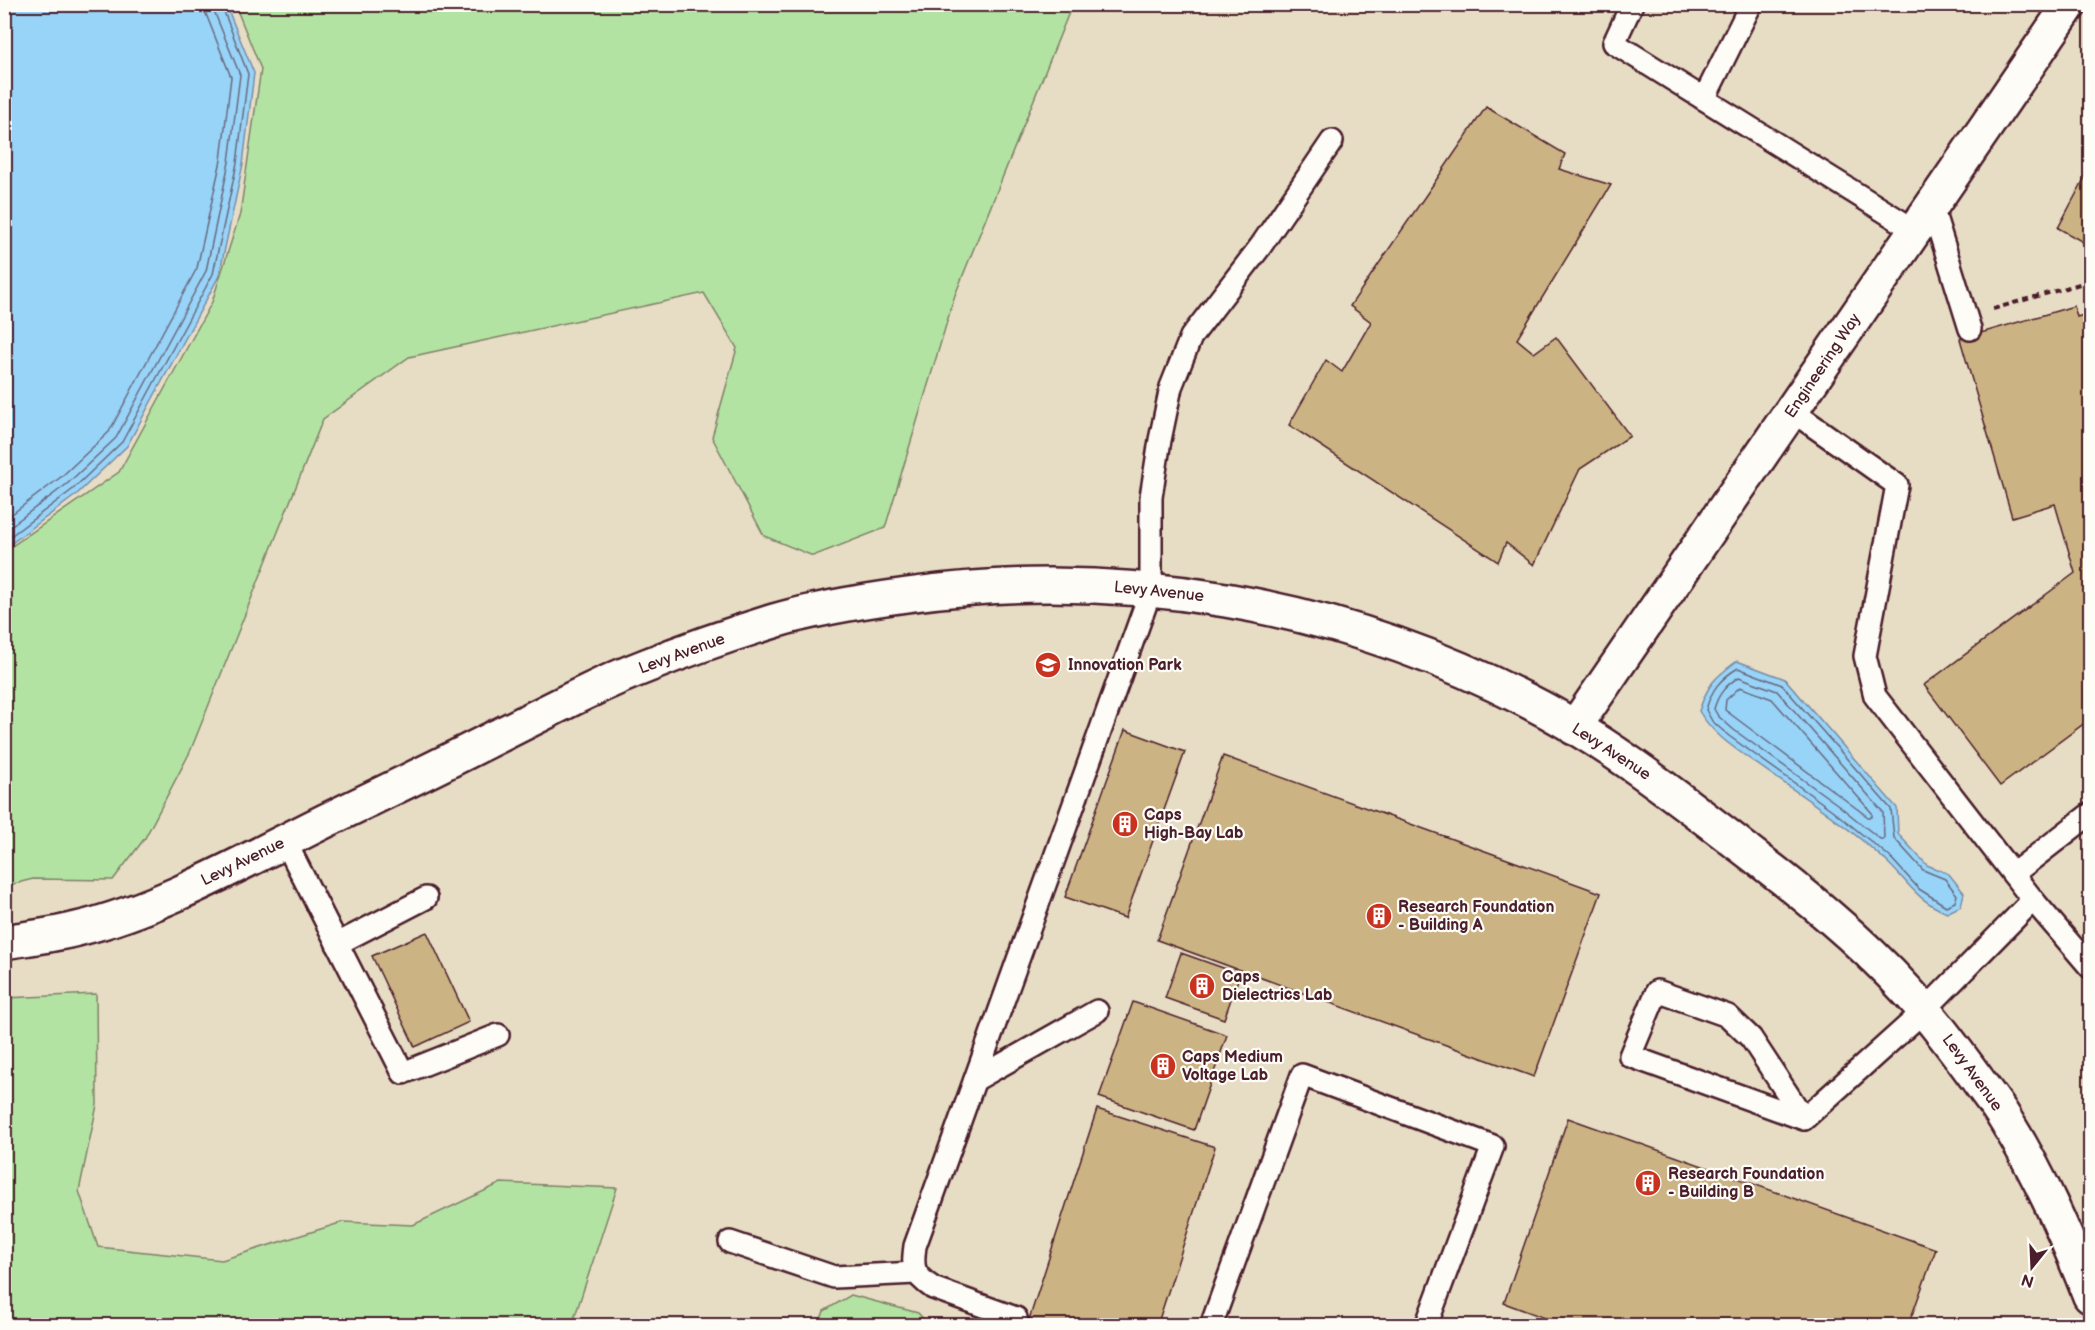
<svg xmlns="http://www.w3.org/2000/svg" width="2095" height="1330" viewBox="0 0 2095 1330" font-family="'Balsamiq Sans',sans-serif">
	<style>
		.built { fill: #e7dcc4 }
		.green { fill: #b3e3a3; stroke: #7e8167; stroke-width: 1.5 }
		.water { fill: #97d4f8; stroke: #788ca6; stroke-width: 1.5 }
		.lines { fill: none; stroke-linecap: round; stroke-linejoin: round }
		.shore { stroke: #69677d; stroke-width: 1.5 }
		.building { fill: #ccb383; stroke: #4a1f2b; stroke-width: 1.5 }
		.service-casing { stroke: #4a1f2b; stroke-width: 26 }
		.minor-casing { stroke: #4a1f2b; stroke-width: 38 }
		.tertiary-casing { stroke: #4a1f2b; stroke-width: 38 }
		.path { stroke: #4a1f2b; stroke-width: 4; stroke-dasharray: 6 4.5; stroke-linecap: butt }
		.service { stroke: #fdfcf7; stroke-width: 21 }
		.minor { stroke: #fdfcf7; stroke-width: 33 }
		.tertiary { stroke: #fdfcf7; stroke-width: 33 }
		.labels { text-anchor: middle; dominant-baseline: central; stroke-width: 4.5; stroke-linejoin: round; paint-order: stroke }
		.street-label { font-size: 16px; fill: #4a1f2b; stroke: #fdfcf7 }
		.poi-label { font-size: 16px; font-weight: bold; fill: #4a1f2b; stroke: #fdfcf7; text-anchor: start }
	</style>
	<rect width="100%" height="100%" fill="#f3ede0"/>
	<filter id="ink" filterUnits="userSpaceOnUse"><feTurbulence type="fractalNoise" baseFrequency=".0167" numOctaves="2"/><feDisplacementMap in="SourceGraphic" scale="12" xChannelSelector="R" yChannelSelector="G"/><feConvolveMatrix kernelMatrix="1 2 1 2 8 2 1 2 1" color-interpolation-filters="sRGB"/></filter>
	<g filter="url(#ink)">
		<rect class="built" x="5" y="5" width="2085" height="1320"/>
		<g class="green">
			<path d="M 235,5 L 1072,5 L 955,295 L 885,528 L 813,556 L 764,536 L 712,437 L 737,348 L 704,293 L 409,357 L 323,419 L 190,752 L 145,838 L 113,880 L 33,879 L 5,886 L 5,551 L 119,472 L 212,302 L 240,214 L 261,69 Z"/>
			<path d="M 96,994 L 97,1105 L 79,1191 L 98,1247 L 222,1260 L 343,1222 L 413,1225 L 501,1183 L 617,1188 L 572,1325 L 5,1325 L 5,998 Z"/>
			<path d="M 851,1295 L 918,1313 L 929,1325 L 819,1325 L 824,1311 Z"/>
		</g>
		<g class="water">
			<path d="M 5,4 L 226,5 L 254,73 L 243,164 L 219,276 L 127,446 L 76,495 L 5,548 Z"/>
			<path d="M 1737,661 L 1785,679 L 1897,808 L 1898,834 L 1927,865 L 1949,874 L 1964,893 L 1961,906 L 1947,913 C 1914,899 1909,882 1885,860 C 1850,828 1810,801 1771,774 C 1746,755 1715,739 1699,711 C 1708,684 1714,678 1737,661 Z"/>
		</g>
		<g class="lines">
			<g class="shore">
				<path d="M 4,520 L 61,477 L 109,432 L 197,268 L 221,160 L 231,77 L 206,14 L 204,4"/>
				<path d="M 4,531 L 67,484 L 116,438 L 206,271 L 229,162 L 240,75 L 214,11 L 213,4"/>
				<path d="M 4,541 L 72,490 L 122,442 L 213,274 L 237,163 L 248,74 L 221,4"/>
				<path d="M 1738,668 L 1782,685 L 1891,809 L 1894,838 L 1923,870 L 1945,879 L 1957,895 L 1955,902 L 1946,906 L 1919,889 L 1890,857 L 1832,810 L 1729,736 L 1712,721 L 1706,710 C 1711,690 1720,679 1738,668 Z"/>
				<path d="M 1739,677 L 1777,691 L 1883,812 L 1884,839 L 1880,839 L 1837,804 L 1734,730 L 1718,716 L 1714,709 C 1718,694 1726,685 1739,677 Z"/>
				<path d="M 1740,687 L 1772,699 L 1872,813 L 1872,817 L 1868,817 L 1725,710 L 1726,700 Z"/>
			</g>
		</g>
		<g class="building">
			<path d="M 1486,107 L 1565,154 L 1559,169 L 1611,185 L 1517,339 L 1534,353 L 1556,337 L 1630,436 L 1580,469 L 1534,565 L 1506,543 L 1498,562 L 1289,425 L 1326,360 L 1342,372 L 1371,322 L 1350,306 Z"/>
			<path d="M 2090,168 L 2090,246 L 2058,228 Z"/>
			<path d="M 2074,306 L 2077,317 L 2090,313 L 2090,719 L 2000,786 L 1924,685 L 2075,573 L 2055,504 L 2012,517 L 1960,339 Z"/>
			<path d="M 1125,730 L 1185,752 L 1125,918 L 1065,897 Z"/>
			<path d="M 1223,756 L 1601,893 L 1534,1077 L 1157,940 Z"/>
			<path d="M 427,932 L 469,1022 L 415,1047 L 372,956 Z"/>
			<path d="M 1181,953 L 1240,974 L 1224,1019 L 1165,998 Z"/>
			<path d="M 1133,1002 L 1227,1035 L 1194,1130 L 1099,1097 Z"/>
			<path d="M 1097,1109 L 1215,1147 L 1157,1326 L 1027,1326 Z"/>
			<path d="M 1568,1118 L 1936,1249 L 1908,1326 L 1567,1326 L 1504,1303 Z"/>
		</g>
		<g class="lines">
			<defs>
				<g id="service">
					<path d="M 1632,4 L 1614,43 L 1916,231"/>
					<path d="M 1704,99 L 1751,4"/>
					<path d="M 1932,207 L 1970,329"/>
					<path d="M 1792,411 L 1897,485 L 1865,656 L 1875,696 L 2033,900 L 2090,967"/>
					<path d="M 285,841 L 403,1073 L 498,1035"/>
					<path d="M 2013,874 L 2090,814"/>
					<path d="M 337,944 L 426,898"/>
					<path d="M 975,1080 L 1097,1011"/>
					<path d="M 1804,1119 L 1751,1038 L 1728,1016 L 1657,991 L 1630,1056 L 1804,1119 L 1924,1011 L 2033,900"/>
					<path d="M 730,1242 L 834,1277 L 916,1273"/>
					<path d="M 1016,1318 L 933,1288 C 913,1274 912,1269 915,1246 L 1151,590 L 1151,497 L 1160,440 L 1171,387 L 1191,337 L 1260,247 L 1332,141"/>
					<path d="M 1211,1326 L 1302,1075 L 1493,1146 L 1426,1326"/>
				</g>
				<path id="minor" d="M 1574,728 L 2070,4"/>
				<path id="tertiary" d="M 4,942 C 29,938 54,935 77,929 C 161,909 248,859 325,821 C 377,796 429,771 480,745 C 535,718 589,688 646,666 C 688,649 732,634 774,621 C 817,608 863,601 907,595 C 1119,565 1338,603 1528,701 C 1605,740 1673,794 1741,846 C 1800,891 1858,937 1908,992 C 1933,1019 1955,1049 1977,1079 C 1986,1092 1997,1105 2005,1119 C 2040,1175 2066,1235 2090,1296"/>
			</defs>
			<use href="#service" class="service-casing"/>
			<use href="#minor" class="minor-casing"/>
			<use href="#tertiary" class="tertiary-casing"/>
			<path class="path" d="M 1993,309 L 2090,281"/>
			<use href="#service" class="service"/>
			<use href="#minor" class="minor"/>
			<use href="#tertiary" class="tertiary"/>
		</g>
	</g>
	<defs>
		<symbol id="university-disc" viewBox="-11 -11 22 22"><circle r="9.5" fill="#c8321e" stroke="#fdfcf7"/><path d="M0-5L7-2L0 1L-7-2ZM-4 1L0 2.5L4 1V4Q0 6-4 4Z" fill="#fff"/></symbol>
		<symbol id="building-disc" viewBox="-11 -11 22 22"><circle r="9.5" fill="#c8321e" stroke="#fdfcf7"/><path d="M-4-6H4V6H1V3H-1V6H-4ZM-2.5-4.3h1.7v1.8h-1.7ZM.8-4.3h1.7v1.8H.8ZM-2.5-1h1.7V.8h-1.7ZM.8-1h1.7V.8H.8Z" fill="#fff"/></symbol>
	</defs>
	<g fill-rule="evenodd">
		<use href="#university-disc" x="1033" y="650" width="30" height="30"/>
		<use href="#building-disc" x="1110" y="809" width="30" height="30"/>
		<use href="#building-disc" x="1364" y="901" width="30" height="30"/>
		<use href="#building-disc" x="1187" y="971" width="30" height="30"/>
		<use href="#building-disc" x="1148" y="1051" width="30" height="30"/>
		<use href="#building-disc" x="1633" y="1168" width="30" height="30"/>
	</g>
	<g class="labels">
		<g class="street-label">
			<text transform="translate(1823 366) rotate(-56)">Engineering Way</text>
			<text transform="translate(1159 592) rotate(6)">Levy Avenue</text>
			<text transform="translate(682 654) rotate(-20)">Levy Avenue</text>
			<text transform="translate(1611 752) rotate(33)">Levy Avenue</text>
			<text transform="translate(243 862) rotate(-26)">Levy Avenue</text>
			<text transform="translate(1972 1073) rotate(54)">Levy Avenue</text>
		</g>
		<g class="poi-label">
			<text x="1068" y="665">Innovation Park</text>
			<text x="1144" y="815">Caps<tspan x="1144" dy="18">High-Bay Lab</tspan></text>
			<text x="1398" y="907">Research Foundation<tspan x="1398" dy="18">- Building A</tspan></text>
			<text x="1222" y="977">Caps<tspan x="1222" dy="18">Dielectrics Lab</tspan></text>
			<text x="1182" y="1057">Caps Medium<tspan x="1182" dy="18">Voltage Lab</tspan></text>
			<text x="1668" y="1174">Research Foundation<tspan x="1668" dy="18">- Building B</tspan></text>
		</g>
	</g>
	<rect width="2095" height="1330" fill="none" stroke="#fdfcf7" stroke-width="24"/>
	<rect x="12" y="12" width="2071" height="1306" fill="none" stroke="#4a1f2b" stroke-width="2" filter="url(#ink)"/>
	<g transform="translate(2032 1267) rotate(198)" stroke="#fdfcf7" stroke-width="4.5" paint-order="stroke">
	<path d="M0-4.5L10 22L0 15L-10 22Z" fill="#4a1f2b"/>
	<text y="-9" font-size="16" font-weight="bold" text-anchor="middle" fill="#4a1f2b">N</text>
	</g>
</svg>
